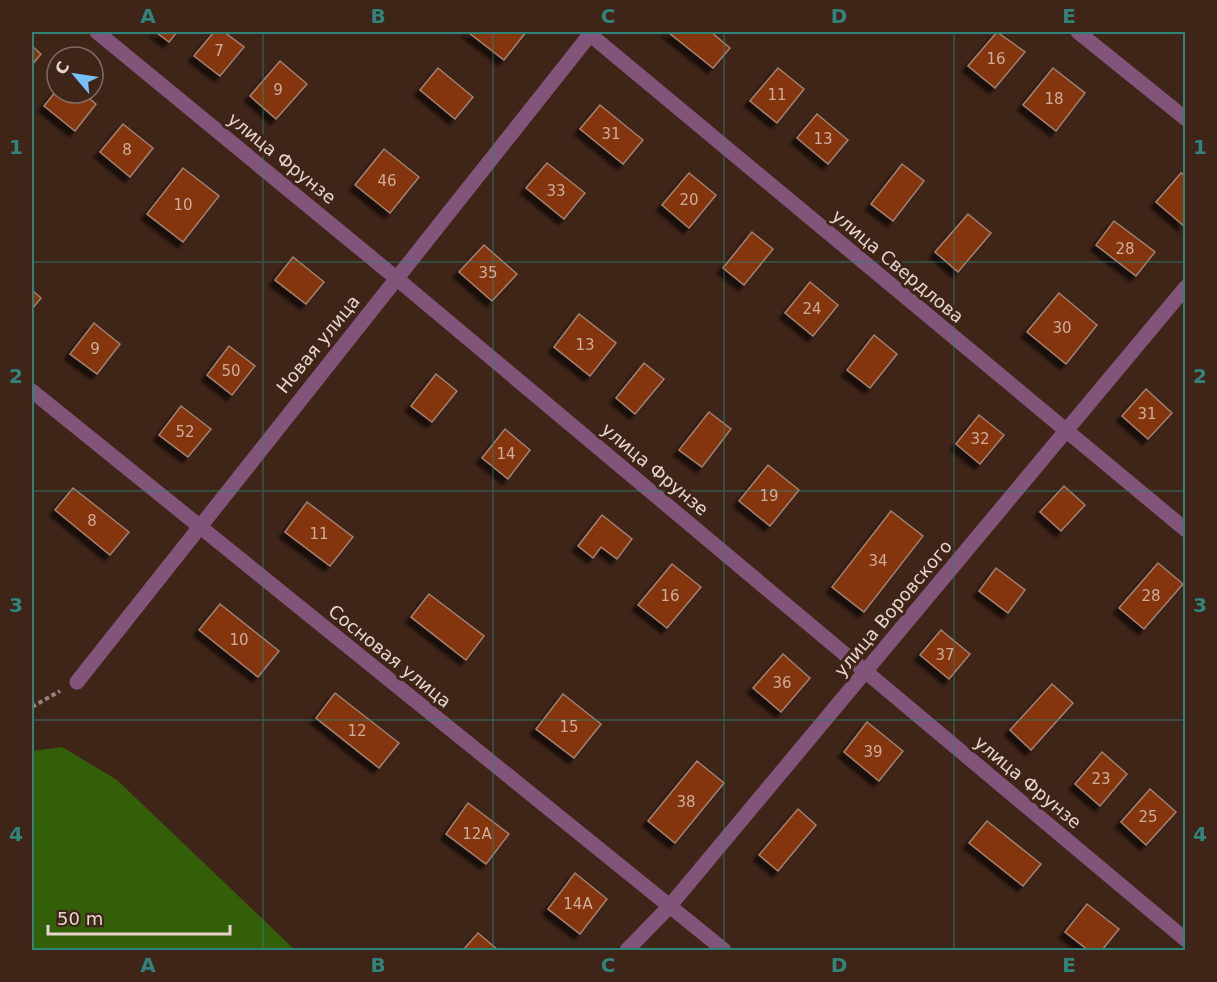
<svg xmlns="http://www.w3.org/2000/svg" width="1217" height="982" viewBox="0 0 1217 982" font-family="'DejaVu Sans',sans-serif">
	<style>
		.forest { fill: #345f09 }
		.building { fill: #843609; stroke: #a28172; stroke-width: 1.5; filter: url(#shadow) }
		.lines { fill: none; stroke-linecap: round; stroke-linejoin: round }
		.path { stroke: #978076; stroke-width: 4; stroke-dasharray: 4.5 3; stroke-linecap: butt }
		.minor { stroke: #835479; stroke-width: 15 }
		.grid { fill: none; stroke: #2f847c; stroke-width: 1.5; stroke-opacity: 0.55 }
		.labels { text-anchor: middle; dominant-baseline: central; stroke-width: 6; stroke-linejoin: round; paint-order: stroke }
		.number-label { font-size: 15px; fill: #ceac9b }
		.street-label { font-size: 18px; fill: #e7d4cc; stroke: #3f2418 }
		.neatline { fill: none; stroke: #2f847c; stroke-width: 2 }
		.grid-label { font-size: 20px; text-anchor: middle; font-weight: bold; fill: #2f847c }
	</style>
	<defs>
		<filter id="shadow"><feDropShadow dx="-5.5" dy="5.5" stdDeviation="1.5" flood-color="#0009"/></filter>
	</defs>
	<rect width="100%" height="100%" fill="#3f2418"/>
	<path class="forest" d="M 62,747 L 117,780 L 295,950 L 32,950 L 32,751 Z"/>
	<g class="building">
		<path d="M 156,32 L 177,32 L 169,42 Z"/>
		<path d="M 214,32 L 224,32 L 244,47 L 220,76 L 194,56 Z"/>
		<path d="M 468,32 L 526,32 L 504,60 Z"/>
		<path d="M 668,32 L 711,32 L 730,48 L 713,68 Z"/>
		<path d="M 997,32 L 1025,52 L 995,88 L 968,66 Z"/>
		<path d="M 32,46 L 41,54 L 32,65 Z"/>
		<path d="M 280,61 L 307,84 L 276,119 L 250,96 Z"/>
		<path d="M 438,68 L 473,97 L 455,119 L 420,90 Z"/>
		<path d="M 778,68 L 804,89 L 777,123 L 750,101 Z"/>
		<path d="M 1053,68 L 1085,93 L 1056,131 L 1023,105 Z"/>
		<path d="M 57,90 L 57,93 L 83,93 L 96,104 L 75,131 L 44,106 Z"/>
		<path d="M 600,105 L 643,140 L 623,164 L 580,129 Z"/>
		<path d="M 817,114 L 848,140 L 828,164 L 797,138 Z"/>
		<path d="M 123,124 L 153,148 L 130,177 L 100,152 Z"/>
		<path d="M 384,149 L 419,177 L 390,213 L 355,185 Z"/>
		<path d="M 547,163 L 585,193 L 564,219 L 526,188 Z"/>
		<path d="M 902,164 L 924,181 L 893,221 L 871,204 Z"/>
		<path d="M 183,168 L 219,196 L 183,242 L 147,214 Z"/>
		<path d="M 689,173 L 716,195 L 689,228 L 662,205 Z"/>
		<path d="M 1181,173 L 1186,176 L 1184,226 L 1156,202 Z"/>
		<path d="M 968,214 L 991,233 L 958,272 L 935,252 Z"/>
		<path d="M 1114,221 L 1155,252 L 1136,276 L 1096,245 Z"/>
		<path d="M 752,232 L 773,249 L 744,285 L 723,268 Z"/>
		<path d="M 484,245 L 517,274 L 492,301 L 459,272 Z"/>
		<path d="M 293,257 L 324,282 L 306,304 L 275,280 Z"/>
		<path d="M 810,282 L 838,305 L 813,336 L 785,313 Z"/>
		<path d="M 32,290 L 41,298 L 32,309 Z"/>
		<path d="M 1059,293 L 1097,325 L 1066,364 L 1027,332 Z"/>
		<path d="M 579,314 L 616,343 L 590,376 L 554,347 Z"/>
		<path d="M 94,323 L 120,344 L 97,374 L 70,354 Z"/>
		<path d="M 874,335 L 897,354 L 870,388 L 847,370 Z"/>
		<path d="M 229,346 L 255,366 L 232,395 L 207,375 Z"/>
		<path d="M 644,363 L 664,379 L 635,414 L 616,398 Z"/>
		<path d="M 436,374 L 457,391 L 432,422 L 411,406 Z"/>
		<path d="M 1146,389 L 1172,413 L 1148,439 L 1122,416 Z"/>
		<path d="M 181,406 L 211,429 L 188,457 L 159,435 Z"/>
		<path d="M 709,412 L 731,429 L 702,467 L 679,450 Z"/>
		<path d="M 979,415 L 1004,435 L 980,464 L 956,444 Z"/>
		<path d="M 505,429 L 530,450 L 508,479 L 482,458 Z"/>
		<path d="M 768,465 L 799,490 L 770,526 L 739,501 Z"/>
		<path d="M 1064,486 L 1085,505 L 1061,531 L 1040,512 Z"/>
		<path d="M 73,488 L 129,532 L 110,555 L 55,510 Z"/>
		<path d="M 307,502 L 353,537 L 330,566 L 285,532 Z"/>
		<path d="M 891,511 L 923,536 L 864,612 L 832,587 Z"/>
		<path d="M 602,515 L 632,539 L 617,559 L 601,547 L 593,558 L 578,546 Z"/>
		<path d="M 1158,563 L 1183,584 L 1144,629 L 1119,608 Z"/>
		<path d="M 672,564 L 701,587 L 667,628 L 638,605 Z"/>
		<path d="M 996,568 L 1025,590 L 1008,613 L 979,591 Z"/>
		<path d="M 429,594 L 484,636 L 466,660 L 411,617 Z"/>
		<path d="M 220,604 L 279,651 L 258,677 L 199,630 Z"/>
		<path d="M 941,630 L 970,654 L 949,679 L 920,655 Z"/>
		<path d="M 783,654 L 810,678 L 781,712 L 753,688 Z"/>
		<path d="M 1052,684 L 1073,703 L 1031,750 L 1010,730 Z"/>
		<path d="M 335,693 L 399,743 L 379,768 L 316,718 Z"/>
		<path d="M 563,694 L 601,724 L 574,758 L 536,729 Z"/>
		<path d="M 867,722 L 903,751 L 879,781 L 844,752 Z"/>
		<path d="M 1102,752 L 1127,774 L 1100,806 L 1075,784 Z"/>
		<path d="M 697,761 L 724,783 L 675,843 L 648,821 Z"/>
		<path d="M 1150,789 L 1176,812 L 1146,845 L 1121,822 Z"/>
		<path d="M 468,803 L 509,834 L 486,864 L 446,834 Z"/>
		<path d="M 798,809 L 816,825 L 778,871 L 759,855 Z"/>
		<path d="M 987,821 L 1041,864 L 1023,886 L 969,843 Z"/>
		<path d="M 575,873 L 607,899 L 580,934 L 548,909 Z"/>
		<path d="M 1087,904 L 1119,929 L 1102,950 L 1088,950 L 1065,932 Z"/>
		<path d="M 478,933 L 498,950 L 463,950 Z"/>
	</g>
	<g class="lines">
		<path class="path" d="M 32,707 L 60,691"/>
		<g class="minor">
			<path d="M 97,32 L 396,278 L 1186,940"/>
			<path d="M 587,32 L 1186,530"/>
			<path d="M 1078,32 L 1186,119"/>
			<path d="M 32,391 L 724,950"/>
			<path d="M 77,682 L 592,32"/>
			<path d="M 627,950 L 668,908 L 1186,287"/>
		</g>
	</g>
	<path class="grid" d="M 263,32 L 263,950M 493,32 L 493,950M 724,32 L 724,950M 954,32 L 954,950M 32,262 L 1186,262M 32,491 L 1186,491M 32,720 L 1186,720"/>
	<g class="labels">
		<g class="number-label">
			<text x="219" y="51">7</text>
			<text x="996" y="59">16</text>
			<text x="278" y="90">9</text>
			<text x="777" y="95">11</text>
			<text x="1054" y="99">18</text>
			<text x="611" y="134">31</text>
			<text x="823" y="139">13</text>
			<text x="127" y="150">8</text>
			<text x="387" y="181">46</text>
			<text x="556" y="191">33</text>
			<text x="689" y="200">20</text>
			<text x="183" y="205">10</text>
			<text x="1125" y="249">28</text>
			<text x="488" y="273">35</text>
			<text x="812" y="309">24</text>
			<text x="1062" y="328">30</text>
			<text x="585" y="345">13</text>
			<text x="95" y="349">9</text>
			<text x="231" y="371">50</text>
			<text x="1147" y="414">31</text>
			<text x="185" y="432">52</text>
			<text x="980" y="439">32</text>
			<text x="506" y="454">14</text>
			<text x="769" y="496">19</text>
			<text x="92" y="521">8</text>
			<text x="319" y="534">11</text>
			<text x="878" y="561">34</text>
			<text x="670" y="596">16</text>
			<text x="1151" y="596">28</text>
			<text x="239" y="640">10</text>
			<text x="945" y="655">37</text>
			<text x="782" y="683">36</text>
			<text x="569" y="727">15</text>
			<text x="357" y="731">12</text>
			<text x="873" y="752">39</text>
			<text x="1101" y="779">23</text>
			<text x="686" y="802">38</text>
			<text x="1148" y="817">25</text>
			<text x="477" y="834">12А</text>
			<text x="578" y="904">14А</text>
		</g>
		<g class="street-label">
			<text transform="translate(282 158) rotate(39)">улица Фрунзе</text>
			<text transform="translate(898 266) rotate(40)">улица Свердлова</text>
			<text transform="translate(318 344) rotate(-51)">Новая улица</text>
			<text transform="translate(655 469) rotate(40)">улица Фрунзе</text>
			<text transform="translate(893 608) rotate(-50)">улица Воровского</text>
			<text transform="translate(390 656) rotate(39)">Сосновая улица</text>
			<text transform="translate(1028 782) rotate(40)">улица Фрунзе</text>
		</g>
	</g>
	<rect width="1217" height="982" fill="none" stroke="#3f2418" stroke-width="66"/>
	<g transform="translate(75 75) rotate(299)"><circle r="28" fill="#3f2418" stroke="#826a60" stroke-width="1.5"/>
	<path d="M0-4.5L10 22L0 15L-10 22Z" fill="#75c0f6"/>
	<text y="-9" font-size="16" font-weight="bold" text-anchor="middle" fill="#e7d4cc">С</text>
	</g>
	<path d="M48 925v9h182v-9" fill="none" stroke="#e7d4cc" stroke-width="3"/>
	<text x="57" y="925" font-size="18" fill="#e7d4cc" stroke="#3f2418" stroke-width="4.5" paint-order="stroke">50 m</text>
	<rect x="33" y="33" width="1151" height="916" class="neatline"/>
	<g class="grid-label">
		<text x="148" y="23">A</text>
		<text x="378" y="23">B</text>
		<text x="608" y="23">C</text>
		<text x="839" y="23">D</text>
		<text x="1069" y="23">E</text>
		<text x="16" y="154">1</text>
		<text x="1200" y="154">1</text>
		<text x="16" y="383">2</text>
		<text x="1200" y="383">2</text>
		<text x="16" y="612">3</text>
		<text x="1200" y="612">3</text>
		<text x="16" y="841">4</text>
		<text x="1200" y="841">4</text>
		<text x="148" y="972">A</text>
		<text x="378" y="972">B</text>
		<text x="608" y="972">C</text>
		<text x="839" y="972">D</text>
		<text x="1069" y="972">E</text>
	</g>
</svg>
